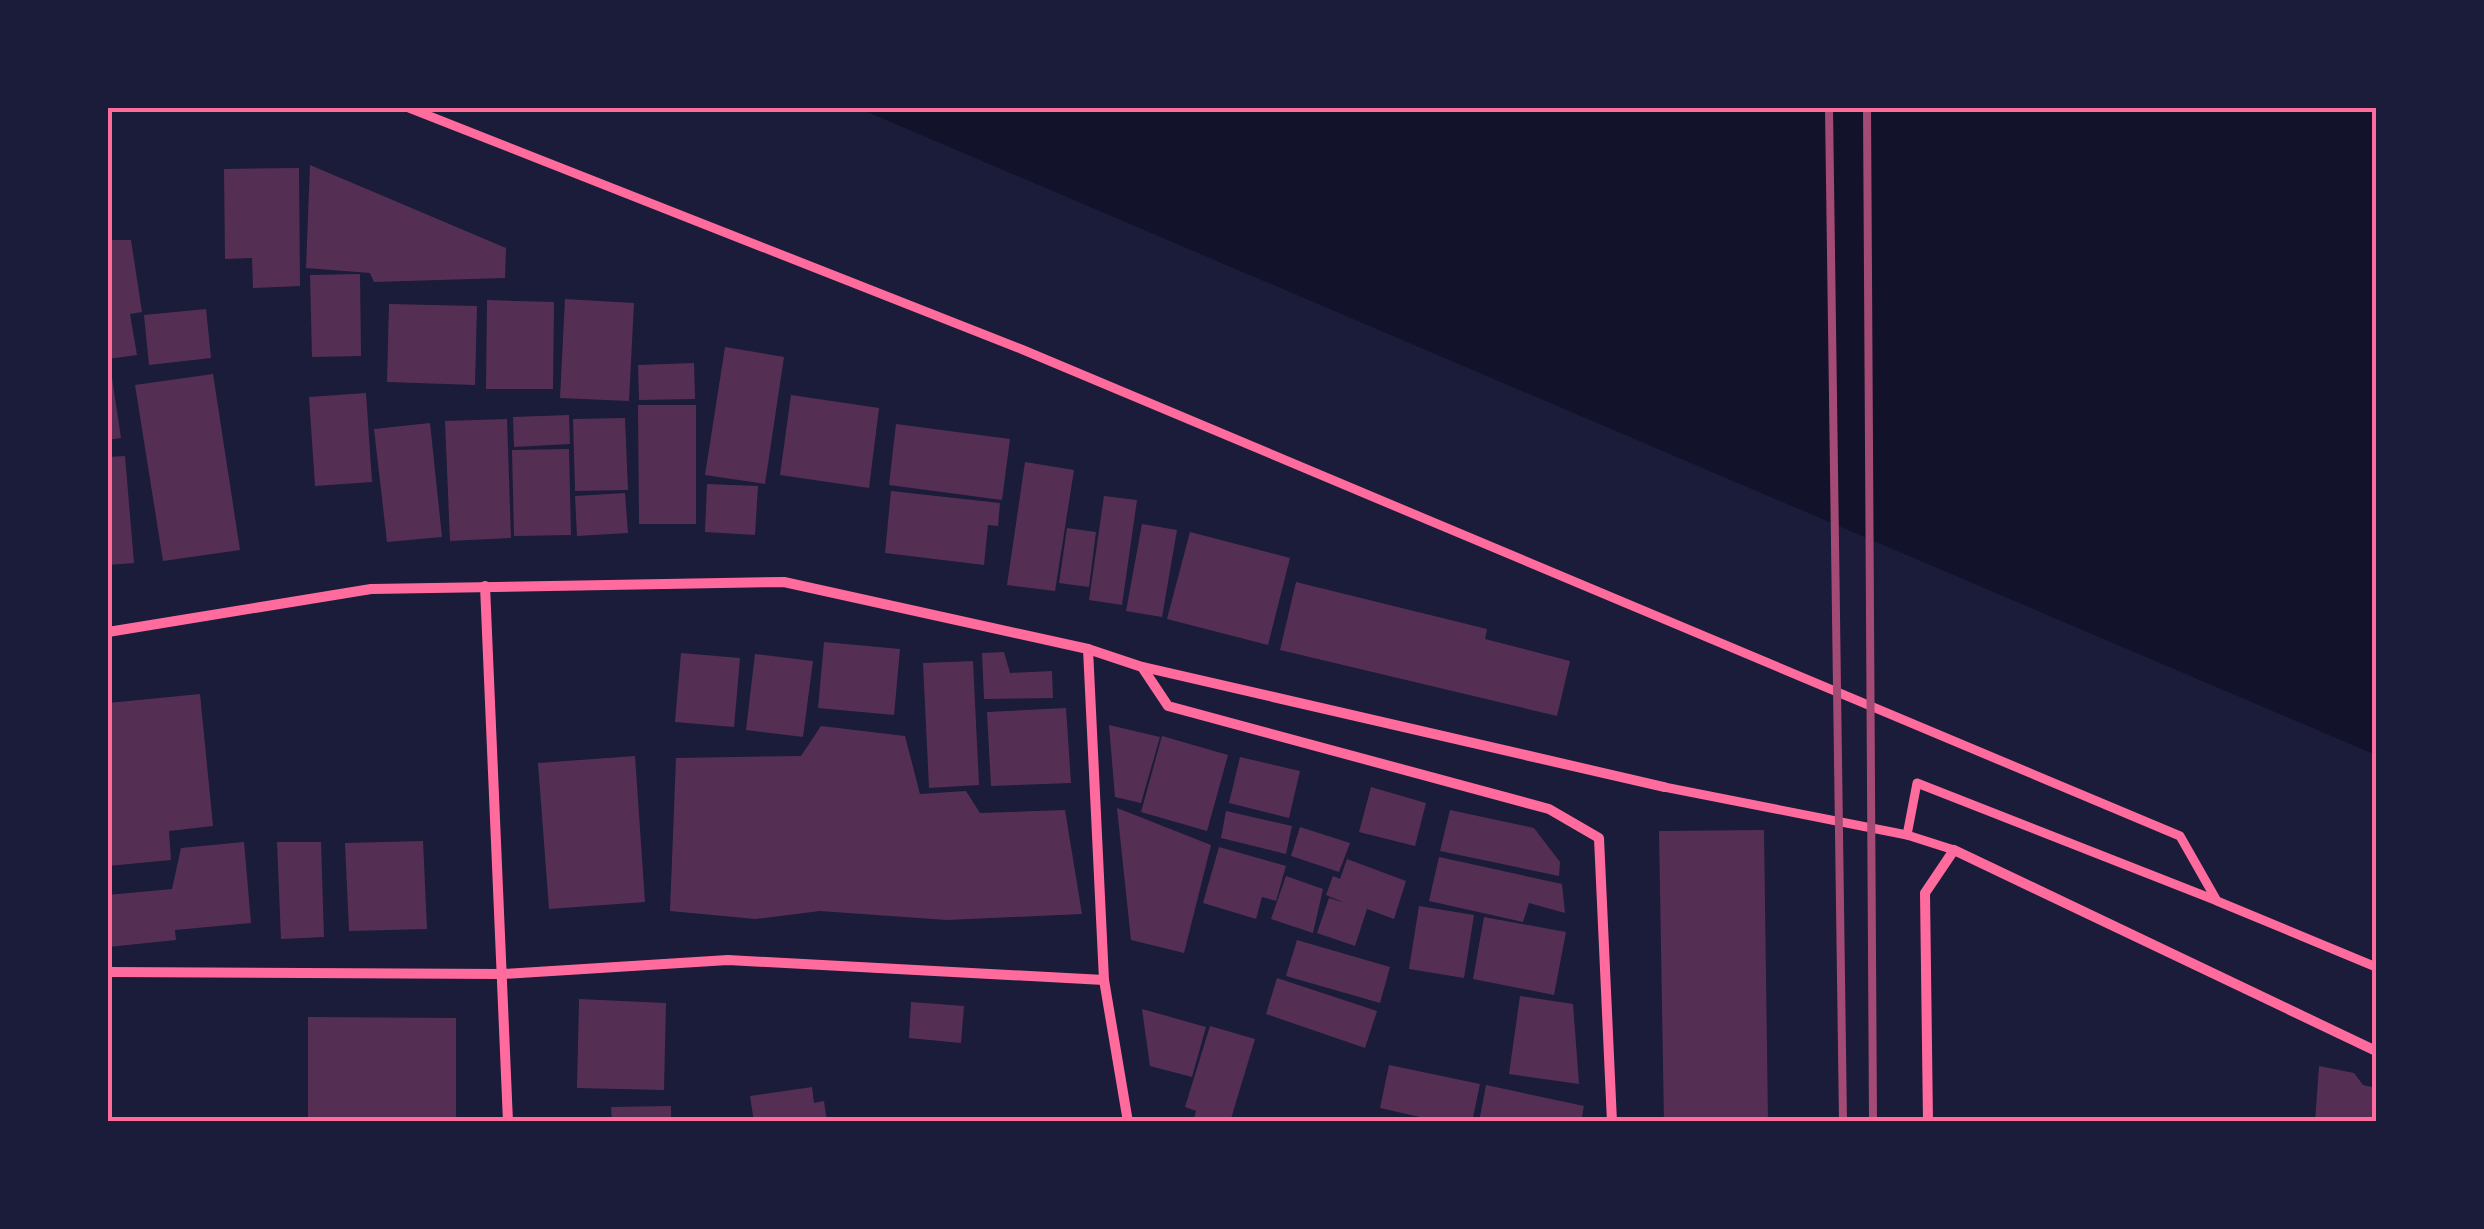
<svg xmlns="http://www.w3.org/2000/svg" width="2484" height="1229" viewBox="0 0 2484 1229" font-family="'Fira Sans Condensed',sans-serif">
	<style>
		.water { fill: #12122b }
		.building { fill: #542f53 }
		.lines { fill: none; stroke-linecap: round; stroke-linejoin: round }
		.pedestrian { stroke: #ff6b9d; stroke-width: 9 }
		.minor { stroke: #ff6b9d; stroke-width: 10 }
		.rail { stroke: #a44b75; stroke-width: 8 }
		.neatline { fill: none; stroke: #ff6b9d; stroke-width: 4 }
	</style>
	<rect width="100%" height="100%" fill="#1b1b3a"/>
	<path class="water" d="M 858,108 L 2376,108 L 2376,755 Z"/>
	<g class="building">
		<path d="M 310,165 L 506,248 L 505,278 L 374,282 L 370,273 L 306,268 Z"/>
		<path d="M 299,168 L 300,286 L 253,288 L 252,258 L 225,259 L 224,169 Z"/>
		<path d="M 108,240 L 131,240 L 142,312 L 130,314 L 137,355 L 108,359 Z"/>
		<path d="M 360,274 L 361,356 L 312,357 L 310,275 Z"/>
		<path d="M 565,299 L 634,303 L 629,401 L 560,398 Z"/>
		<path d="M 487,300 L 554,302 L 553,389 L 486,389 Z"/>
		<path d="M 389,304 L 477,306 L 475,385 L 387,382 Z"/>
		<path d="M 206,309 L 211,358 L 149,365 L 144,315 Z"/>
		<path d="M 725,347 L 784,357 L 765,484 L 705,475 Z"/>
		<path d="M 694,363 L 695,399 L 639,400 L 638,365 Z"/>
		<path d="M 213,374 L 240,550 L 163,561 L 135,385 Z"/>
		<path d="M 112,378 L 121,438 L 108,440 L 108,379 Z"/>
		<path d="M 366,393 L 372,482 L 315,486 L 309,397 Z"/>
		<path d="M 791,395 L 879,408 L 869,488 L 780,475 Z"/>
		<path d="M 638,405 L 696,405 L 696,524 L 639,524 Z"/>
		<path d="M 569,415 L 570,444 L 514,447 L 513,417 Z"/>
		<path d="M 625,418 L 628,490 L 575,491 L 573,419 Z"/>
		<path d="M 507,419 L 511,538 L 450,541 L 445,421 Z"/>
		<path d="M 430,423 L 442,537 L 387,542 L 374,429 Z"/>
		<path d="M 896,424 L 1010,439 L 1002,500 L 889,485 Z"/>
		<path d="M 569,449 L 571,535 L 514,536 L 512,450 Z"/>
		<path d="M 125,456 L 134,563 L 108,565 L 108,457 Z"/>
		<path d="M 1025,462 L 1074,470 L 1055,591 L 1007,585 Z"/>
		<path d="M 707,484 L 758,486 L 755,535 L 705,532 Z"/>
		<path d="M 891,491 L 1000,503 L 998,526 L 988,525 L 984,565 L 885,553 Z"/>
		<path d="M 625,493 L 628,533 L 577,536 L 575,496 Z"/>
		<path d="M 1104,496 L 1137,500 L 1122,605 L 1089,600 Z"/>
		<path d="M 1142,524 L 1177,530 L 1162,617 L 1126,611 Z"/>
		<path d="M 1067,528 L 1096,532 L 1089,587 L 1059,583 Z"/>
		<path d="M 1190,532 L 1290,558 L 1268,645 L 1167,619 Z"/>
		<path d="M 1296,582 L 1487,629 L 1485,639 L 1570,661 L 1557,716 L 1280,650 Z"/>
		<path d="M 824,642 L 900,649 L 894,715 L 818,708 Z"/>
		<path d="M 1004,652 L 1010,673 L 1052,671 L 1053,698 L 984,699 L 982,653 Z"/>
		<path d="M 681,653 L 740,658 L 734,727 L 675,722 Z"/>
		<path d="M 755,654 L 813,661 L 803,737 L 746,730 Z"/>
		<path d="M 973,661 L 979,785 L 929,788 L 923,663 Z"/>
		<path d="M 200,694 L 213,826 L 169,831 L 171,860 L 108,866 L 108,703 Z"/>
		<path d="M 1066,708 L 1071,783 L 991,786 L 987,712 Z"/>
		<path d="M 1109,725 L 1160,737 L 1141,803 L 1115,797 Z"/>
		<path d="M 821,726 L 905,736 L 920,794 L 966,791 L 980,813 L 1065,810 L 1082,914 L 947,920 L 820,911 L 755,919 L 670,911 L 676,758 L 801,756 Z"/>
		<path d="M 1162,736 L 1228,755 L 1207,831 L 1141,812 Z"/>
		<path d="M 635,756 L 645,902 L 549,909 L 538,763 Z"/>
		<path d="M 1240,757 L 1300,771 L 1289,818 L 1229,803 Z"/>
		<path d="M 1371,787 L 1426,803 L 1415,846 L 1359,832 Z"/>
		<path d="M 1117,808 L 1211,845 L 1184,953 L 1131,940 Z"/>
		<path d="M 1450,810 L 1534,828 L 1560,862 L 1559,876 L 1440,851 Z"/>
		<path d="M 1226,811 L 1292,826 L 1286,854 L 1221,838 Z"/>
		<path d="M 1300,827 L 1350,843 L 1339,872 L 1291,856 Z"/>
		<path d="M 1764,830 L 1768,1122 L 1664,1122 L 1659,831 Z"/>
		<path d="M 423,841 L 427,929 L 349,931 L 345,843 Z"/>
		<path d="M 244,842 L 251,923 L 175,930 L 176,940 L 108,947 L 108,895 L 172,889 L 181,848 Z"/>
		<path d="M 277,842 L 321,842 L 324,937 L 281,939 Z"/>
		<path d="M 1219,847 L 1286,866 L 1276,901 L 1262,897 L 1256,919 L 1203,903 Z"/>
		<path d="M 1439,857 L 1562,884 L 1565,913 L 1529,903 L 1523,922 L 1429,901 Z"/>
		<path d="M 1347,859 L 1406,881 L 1394,919 L 1367,909 L 1355,946 L 1317,933 L 1329,898 L 1345,903 L 1326,895 L 1333,876 L 1340,879 Z"/>
		<path d="M 1286,876 L 1323,889 L 1313,933 L 1271,919 Z"/>
		<path d="M 1419,906 L 1474,915 L 1464,978 L 1409,969 Z"/>
		<path d="M 1484,917 L 1566,932 L 1554,995 L 1473,979 Z"/>
		<path d="M 1297,940 L 1390,967 L 1380,1003 L 1286,976 Z"/>
		<path d="M 1277,978 L 1377,1011 L 1365,1048 L 1266,1014 Z"/>
		<path d="M 1520,996 L 1573,1004 L 1579,1084 L 1509,1074 Z"/>
		<path d="M 579,999 L 666,1003 L 664,1090 L 577,1088 Z"/>
		<path d="M 911,1002 L 964,1006 L 961,1043 L 909,1038 Z"/>
		<path d="M 1142,1009 L 1206,1027 L 1192,1077 L 1150,1066 Z"/>
		<path d="M 308,1017 L 456,1018 L 456,1122 L 308,1121 Z"/>
		<path d="M 1210,1026 L 1255,1039 L 1230,1122 L 1193,1122 L 1196,1111 L 1185,1107 Z"/>
		<path d="M 1389,1065 L 1480,1084 L 1472,1122 L 1442,1122 L 1380,1108 Z"/>
		<path d="M 2319,1066 L 2354,1073 L 2363,1085 L 2376,1088 L 2376,1122 L 2315,1122 Z"/>
		<path d="M 1486,1085 L 1584,1106 L 1581,1122 L 1479,1122 Z"/>
		<path d="M 812,1087 L 814,1103 L 824,1101 L 827,1122 L 754,1122 L 750,1096 Z"/>
		<path d="M 671,1106 L 671,1122 L 612,1122 L 611,1107 Z"/>
	</g>
	<g class="lines">
		<g class="pedestrian">
			<path d="M 409,108 L 1021,349 L 2180,836 L 2217,901 L 2376,967"/>
			<path d="M 1664,787 L 1907,835 L 1954,850"/>
			<path d="M 1907,835 L 1917,783 L 2215,900"/>
		</g>
		<g class="minor">
			<path d="M 485,586 L 508,1122"/>
			<path d="M 108,632 L 371,589 L 784,582 L 1088,649 L 1142,667 L 1168,706 L 1549,809 L 1599,838 L 1612,1122"/>
			<path d="M 1088,649 L 1104,980 L 1128,1122"/>
			<path d="M 1143,667 L 1664,787"/>
			<path d="M 108,972 L 503,974 L 728,960 L 1104,980"/>
			<path d="M 1928,1122 L 1925,893 L 1954,850 L 2376,1051"/>
		</g>
		<g class="rail">
			<path d="M 1829,108 L 1843,1122"/>
			<path d="M 1867,108 L 1873,1122"/>
		</g>
	</g>
	<rect width="2484" height="1229" fill="none" stroke="#1b1b3a" stroke-width="220"/>
	<rect x="110" y="110" width="2264" height="1009" class="neatline"/>
</svg>
